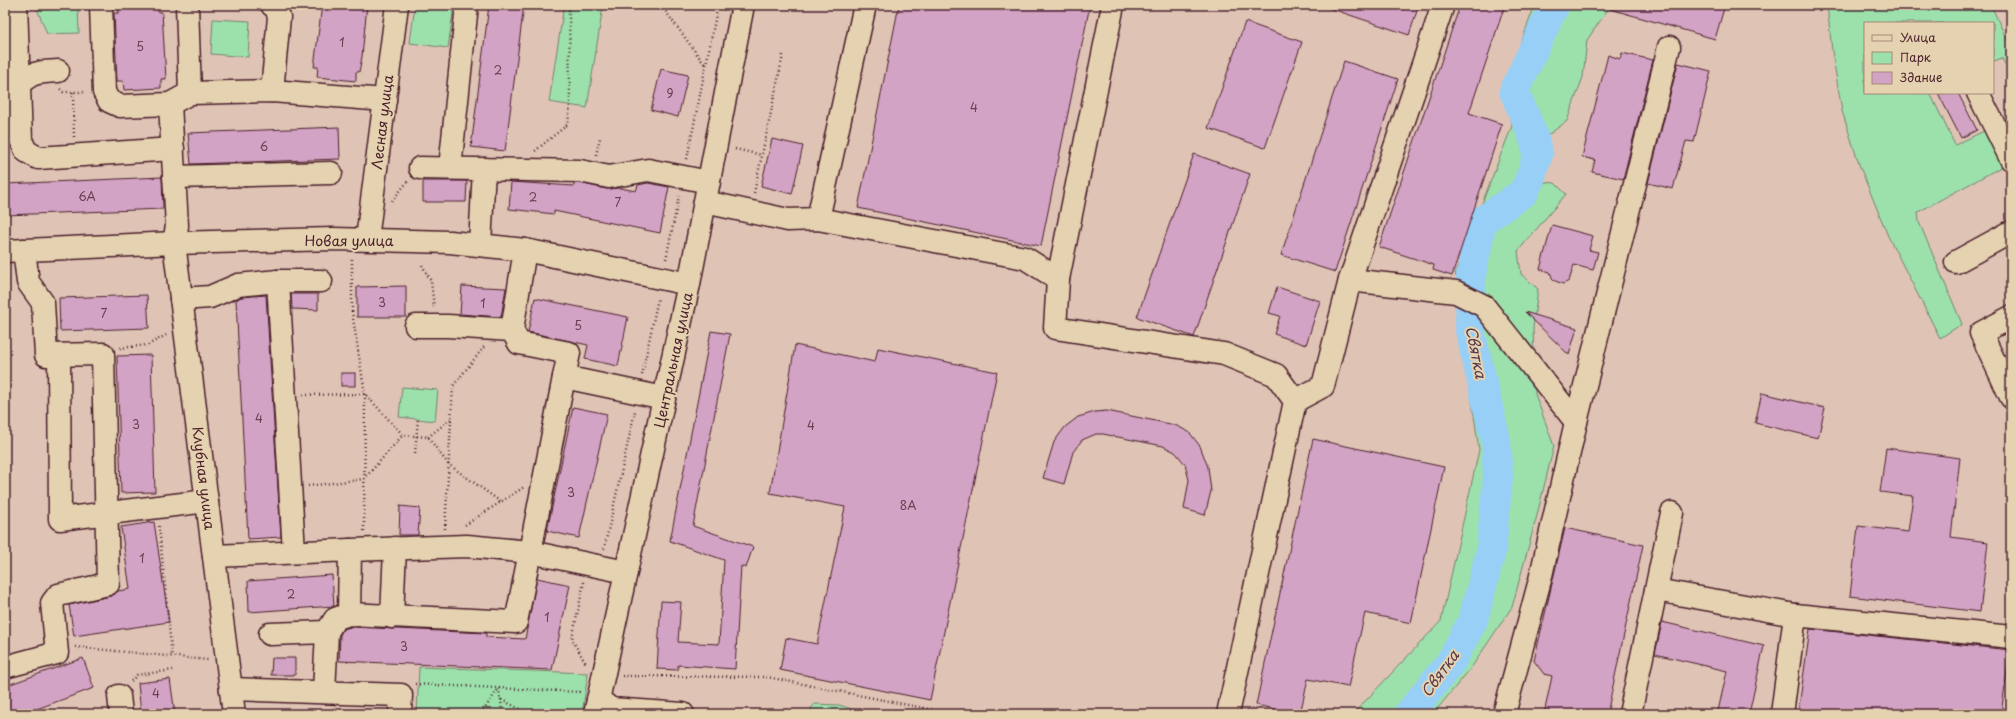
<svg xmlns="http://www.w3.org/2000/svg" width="2016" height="719" viewBox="0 0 2016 719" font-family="'Playpen Sans',sans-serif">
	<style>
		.green { fill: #9ce1ac; stroke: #73806c }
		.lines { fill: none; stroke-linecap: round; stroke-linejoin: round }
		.river { stroke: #97cff6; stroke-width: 30 }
		.building { fill: #d2a3c4; stroke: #4a1f2b }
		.minor-casing { stroke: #4a1f2b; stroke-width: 25 }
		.path { stroke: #4a1f2b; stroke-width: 2.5; stroke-dasharray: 1 3; stroke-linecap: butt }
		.minor { stroke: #e5d2b0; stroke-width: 22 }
		.labels { text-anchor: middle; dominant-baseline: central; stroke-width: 4; stroke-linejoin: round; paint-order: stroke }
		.number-label { font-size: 12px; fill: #6c4051 }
		.street-label { font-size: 14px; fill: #4a1f2b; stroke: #e5d2b0 }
		.water-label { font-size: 15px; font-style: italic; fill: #563949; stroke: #e5d2b0 }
	</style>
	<rect width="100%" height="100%" fill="#dfc4b6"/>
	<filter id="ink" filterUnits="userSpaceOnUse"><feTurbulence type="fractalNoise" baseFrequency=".025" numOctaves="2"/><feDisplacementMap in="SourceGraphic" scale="8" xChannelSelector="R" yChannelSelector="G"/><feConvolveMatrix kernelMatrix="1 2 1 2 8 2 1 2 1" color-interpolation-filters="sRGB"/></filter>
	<g filter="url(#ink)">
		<g class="green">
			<path d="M 37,5 L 78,5 L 79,33 L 47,34 L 38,11 Z"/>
			<path d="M 415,5 L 454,5 L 448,48 L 410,43 Z"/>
			<path d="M 564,5 L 603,6 L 587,108 L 549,102 Z"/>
			<path d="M 1535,5 L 1611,5 L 1587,40 L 1583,77 L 1567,121 L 1544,138 L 1542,182 L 1555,183 L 1566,194 L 1518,251 L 1521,274 L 1538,289 L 1533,328 L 1535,394 L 1554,446 L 1536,519 L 1512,607 L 1471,668 L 1433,714 L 1353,714 L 1441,621 L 1479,450 L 1456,292 L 1458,283 L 1455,273 L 1512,126 L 1505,85 Z"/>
			<path d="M 1827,5 L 1991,5 L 2011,49 L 2011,77 L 2002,58 L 1994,61 L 1993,60 L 1993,23 L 1865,23 L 1865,93 L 1930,93 L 1955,145 L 1986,130 L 2003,166 L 1918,212 L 1919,222 L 1962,324 L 1940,338 L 1888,236 L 1860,167 L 1842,111 L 1832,51 Z"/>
			<path d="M 213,19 L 250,21 L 248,57 L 211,54 Z"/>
			<path d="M 402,387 L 438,390 L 435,421 L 399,417 Z"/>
			<path d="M 419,667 L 588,673 L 582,714 L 417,714 Z"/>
			<path d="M 815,704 L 839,705 L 867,714 L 813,714 L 811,708 Z"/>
		</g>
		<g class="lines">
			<path class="river" d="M 1409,714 L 1450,663 L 1473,620 L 1491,551 L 1498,476 L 1496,441 L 1470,331 L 1471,275 L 1482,221 L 1524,192 L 1531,176 L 1538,154 L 1533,136 L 1514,91 L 1551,12 L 1555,5"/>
		</g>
		<g class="building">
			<path d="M 118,5 L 158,5 L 158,12 L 162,12 L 166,79 L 161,79 L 161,88 L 124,90 L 123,81 L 117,81 L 114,13 L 119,13 Z"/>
			<path d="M 322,5 L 367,5 L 362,57 L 359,72 L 356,72 L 356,81 L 317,77 L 318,67 L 314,67 Z"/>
			<path d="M 489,5 L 524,5 L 505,151 L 471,147 Z"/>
			<path d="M 899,5 L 1090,5 L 1041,246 L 858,208 Z"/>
			<path d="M 1327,5 L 1419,5 L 1409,35 L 1326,7 Z"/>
			<path d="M 1460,5 L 1505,5 L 1469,113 L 1502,124 L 1452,276 L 1433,270 L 1434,265 L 1379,247 Z"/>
			<path d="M 1611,5 L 1725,5 L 1715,39 L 1610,9 Z"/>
			<path d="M 1245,22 L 1302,42 L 1265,148 L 1208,128 Z"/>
			<path d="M 1622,53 L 1653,60 L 1623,179 L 1592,172 L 1595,160 L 1582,157 L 1608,55 L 1620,59 Z"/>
			<path d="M 1344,61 L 1398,79 L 1335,272 L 1281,255 Z"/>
			<path d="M 1678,63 L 1711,71 L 1694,142 L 1686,141 L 1673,189 L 1648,183 Z"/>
			<path d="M 661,69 L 688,75 L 678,117 L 651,110 Z"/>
			<path d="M 1938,93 L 1958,93 L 1977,130 L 1961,138 Z"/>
			<path d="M 339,127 L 340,159 L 191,164 L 188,133 Z"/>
			<path d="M 772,139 L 803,146 L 792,194 L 761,186 Z"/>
			<path d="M 1194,154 L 1250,174 L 1194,337 L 1137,317 Z"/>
			<path d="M 162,177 L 163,209 L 5,215 L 5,184 Z"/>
			<path d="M 423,181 L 467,181 L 466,202 L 423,202 Z"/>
			<path d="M 511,182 L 574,186 L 574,183 L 579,183 L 606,189 L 620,188 L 636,191 L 638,185 L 648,183 L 669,187 L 660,233 L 554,211 L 554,214 L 509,209 Z"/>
			<path d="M 1552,225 L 1593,236 L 1589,250 L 1598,252 L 1593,270 L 1574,265 L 1569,281 L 1563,284 L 1553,280 L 1550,272 L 1540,269 Z"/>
			<path d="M 406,286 L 406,317 L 357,317 L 357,287 Z"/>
			<path d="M 462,286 L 506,288 L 501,317 L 460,314 Z"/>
			<path d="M 1277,287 L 1320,301 L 1306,345 L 1274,334 L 1280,316 L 1269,313 Z"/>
			<path d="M 291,294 L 318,294 L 318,310 L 292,309 Z"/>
			<path d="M 147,295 L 149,328 L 60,331 L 59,298 Z"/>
			<path d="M 266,295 L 281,537 L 248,539 L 236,300 L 241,297 Z"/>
			<path d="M 535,298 L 628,317 L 618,366 L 585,359 L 588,345 L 528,332 Z"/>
			<path d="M 1525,312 L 1577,328 L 1569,355 Z"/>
			<path d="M 711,331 L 730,334 L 693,526 L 753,547 L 746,568 L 741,566 L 735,669 L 678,665 L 678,670 L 657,669 L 661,601 L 681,602 L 678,642 L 719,644 L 724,560 L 670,541 Z"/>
			<path d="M 795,345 L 875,362 L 878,348 L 997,372 L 930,700 L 780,670 L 786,638 L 817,644 L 845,507 L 770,493 Z"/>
			<path d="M 151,355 L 155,492 L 121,493 L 117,356 Z"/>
			<rect x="341" y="373" width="14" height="13"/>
			<path d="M 1762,393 L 1825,408 L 1818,438 L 1755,423 Z"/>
			<path d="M 573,407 L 607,414 L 579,538 L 547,531 Z"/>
			<path d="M 1107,411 L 1175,425 L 1189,432 L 1200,446 L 1208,467 L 1211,491 L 1205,515 L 1184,509 L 1189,480 L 1185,464 L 1175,452 L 1163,446 L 1103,434 L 1096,434 L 1082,440 L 1073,452 L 1064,484 L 1043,478 L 1054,442 L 1065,427 L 1078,417 L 1095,412 Z"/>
			<path d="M 1313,439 L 1444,467 L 1411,623 L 1365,613 L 1348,687 L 1308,679 L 1300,714 L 1298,714 L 1256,705 Z"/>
			<path d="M 1886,448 L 1960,458 L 1951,537 L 1988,542 L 1980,612 L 1850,596 L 1858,526 L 1908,532 L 1913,496 L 1880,492 Z"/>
			<path d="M 400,506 L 420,508 L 418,535 L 399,535 Z"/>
			<path d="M 154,522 L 169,622 L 74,636 L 69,605 L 111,596 L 118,591 L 130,589 L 121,527 Z"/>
			<path d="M 1565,528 L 1643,545 L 1607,714 L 1544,714 L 1552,676 L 1544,674 L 1534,661 Z"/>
			<path d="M 332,575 L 334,606 L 249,612 L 248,581 Z"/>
			<path d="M 537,578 L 570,585 L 552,670 L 339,661 L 340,635 L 343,629 L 351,627 L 486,633 L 486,637 L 525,639 Z"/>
			<path d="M 1662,622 L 1764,646 L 1749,714 L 1731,714 L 1718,711 L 1727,671 L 1655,654 Z"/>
			<path d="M 1810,629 L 2010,650 L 2001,714 L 1958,712 L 1958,714 L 1798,714 Z"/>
			<path d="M 83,658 L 94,688 L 23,714 L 5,714 L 5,686 Z"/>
			<path d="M 272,658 L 295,658 L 295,675 L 271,675 Z"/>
			<path d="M 170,679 L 175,714 L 141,714 L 138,683 Z"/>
		</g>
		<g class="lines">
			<defs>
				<g id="minor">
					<path d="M 16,5 L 21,140 L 26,151 L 38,158 L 173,149"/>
					<path d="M 101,5 L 104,92 L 109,101 L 120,106 L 170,104 L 190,93 L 272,91 L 385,100"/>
					<path d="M 187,5 L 190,93"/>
					<path d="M 272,5 L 276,7 L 279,17 L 272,91"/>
					<path d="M 7,86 C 23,85 18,83 30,76 C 38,71 48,72 58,71"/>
					<path d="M 1978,93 L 2011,159"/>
					<path d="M 170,104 L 177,226 L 174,243 L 234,714"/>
					<path d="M 420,168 L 580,171 L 609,177 L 648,170 L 709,182"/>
					<path d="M 450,168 L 467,5"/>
					<path d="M 174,177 L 331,173"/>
					<path d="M 705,202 L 788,220 L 818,219 L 1025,258 L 1058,279 L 1055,328 L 1224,354 L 1276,375 L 1295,401 L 1228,714"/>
					<path d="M 818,219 L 865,5"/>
					<path d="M 367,239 L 397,5"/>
					<path d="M 480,245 L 484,169"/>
					<path d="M 525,250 L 512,330 L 519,343 L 569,353 L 564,377"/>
					<path d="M 5,251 L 174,243 L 334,239 L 450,242 L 525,250 L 689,284"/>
					<path d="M 1956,262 L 2011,232"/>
					<path d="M 1058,279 L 1113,5"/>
					<path d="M 1350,280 L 1443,5"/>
					<path d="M 181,299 L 210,297 L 238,285 L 278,281"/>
					<path d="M 2011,317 L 1981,333 L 2011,397"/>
					<path d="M 416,326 L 448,326 L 512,330"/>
					<path d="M 59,355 L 60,519 L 207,501"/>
					<path d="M 1295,401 L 1323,386 L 1350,280 L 1456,292 L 1484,306 L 1576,422"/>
					<path d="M 350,550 L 467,546 L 530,552 L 564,377 L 664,398"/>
					<path d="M 294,552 L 278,281 L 321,281"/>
					<path d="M 214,556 L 350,550 L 349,614"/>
					<path d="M 1656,590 L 1795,615 L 2011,637"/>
					<path d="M 392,617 L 395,548"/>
					<path d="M 270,634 L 327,632"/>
					<path d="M 5,667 L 57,653 L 52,603 L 58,595 L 108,584 L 103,354 L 46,355 L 43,303 L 28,282 L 24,250"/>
					<path d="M 231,689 L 401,695 L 400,714"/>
					<path d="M 324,692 L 327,632 L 335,619 L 349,614 L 516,622 L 530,552 L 626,572"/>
					<path d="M 119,696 L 121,714"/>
					<path d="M 598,699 L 611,709 L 683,714"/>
					<path d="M 595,714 L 689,284 L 743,5"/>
					<path d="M 1504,714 L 1540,580 L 1576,422 L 1669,47"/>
					<path d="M 1630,714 L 1672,513"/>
					<path d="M 1782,714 L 1795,615"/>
				</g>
			</defs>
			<use href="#minor" class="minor-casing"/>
			<g class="path">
				<path d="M 661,5 L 705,65"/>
				<path d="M 60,89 L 63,92 L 86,92"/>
				<path d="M 73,92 L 74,137"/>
				<path d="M 735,149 L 762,155"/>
				<path d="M 535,151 L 568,124 L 570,105 L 569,5"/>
				<path d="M 596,155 L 600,138"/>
				<path d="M 687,159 L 718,5"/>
				<path d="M 754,193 L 783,55"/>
				<path d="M 392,201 L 408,181"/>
				<path d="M 352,259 L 352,312 L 365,394 L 364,531"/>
				<path d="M 666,259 L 679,196"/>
				<path d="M 422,265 L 431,281 L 434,307"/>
				<path d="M 120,348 L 148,345 L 166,335"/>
				<path d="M 642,375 L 658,298"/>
				<path d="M 303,395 L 365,394 L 403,435 L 428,437 L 448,464 L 501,502"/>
				<path d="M 428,437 L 451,419"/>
				<path d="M 415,453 L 418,419"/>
				<path d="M 308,486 L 364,479 L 403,435"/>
				<path d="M 465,525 L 524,487"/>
				<path d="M 159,526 L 172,657"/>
				<path d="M 445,529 L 453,386 L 484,347"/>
				<path d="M 604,549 L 635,411"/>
				<path d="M 584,582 L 572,639 L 586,664"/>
				<path d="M 75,647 L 208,660"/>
				<path d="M 622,676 L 767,677 L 954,714"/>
				<path d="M 131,681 L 137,675 L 173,670"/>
				<path d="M 415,684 L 580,692"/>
				<path d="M 501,699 L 502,714"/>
				<path d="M 481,714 L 499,688 L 500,699 L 530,714"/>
			</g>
			<use href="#minor" class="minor"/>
		</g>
	</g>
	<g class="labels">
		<g class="number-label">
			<text x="342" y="42">1</text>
			<text x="140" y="46">5</text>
			<text x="498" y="70">2</text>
			<text x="670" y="93">9</text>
			<text x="974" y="107">4</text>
			<text x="264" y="146">6</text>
			<text x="87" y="196">6А</text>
			<text x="533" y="197">2</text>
			<text x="618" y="202">7</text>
			<text x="382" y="302">3</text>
			<text x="483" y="303">1</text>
			<text x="104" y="313">7</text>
			<text x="578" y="325">5</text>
			<text x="259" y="418">4</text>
			<text x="136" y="424">3</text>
			<text x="811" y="425">4</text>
			<text x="571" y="492">3</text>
			<text x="908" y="505">8А</text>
			<text x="142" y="558">1</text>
			<text x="291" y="594">2</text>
			<text x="547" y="617">1</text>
			<text x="404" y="646">3</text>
			<text x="156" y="693">4</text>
		</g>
		<g class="street-label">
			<text transform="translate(382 122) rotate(-83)">Лесная улица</text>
			<text x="349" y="240">Новая улица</text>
			<text transform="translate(673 360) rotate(-78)">Центральная улица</text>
			<text transform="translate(204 478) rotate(83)">Клубная улица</text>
		</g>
		<g class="water-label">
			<text transform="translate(1477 352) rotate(79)">Святка</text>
			<text transform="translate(1439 673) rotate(-54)">Святка</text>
		</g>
	</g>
	<rect width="2016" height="719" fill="none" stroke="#e5d2b0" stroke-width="20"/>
	<rect x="10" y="10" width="1996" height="699" fill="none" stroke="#4a1f2b" stroke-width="1.5" filter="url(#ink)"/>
	<rect x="1864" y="22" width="130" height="72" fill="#e5d2b0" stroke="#a78a7b"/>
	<rect x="1872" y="35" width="20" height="6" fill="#e5d2b0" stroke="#a78a7b"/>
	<text x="1900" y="42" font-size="12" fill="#4a1f2b">Улица</text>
	<rect x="1872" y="52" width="20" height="12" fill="#9ce1ac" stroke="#a78a7b"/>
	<text x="1900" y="62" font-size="12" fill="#4a1f2b">Парк</text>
	<rect x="1872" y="72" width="20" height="12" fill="#d2a3c4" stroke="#a78a7b"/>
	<text x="1900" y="82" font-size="12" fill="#4a1f2b">Здание</text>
</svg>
